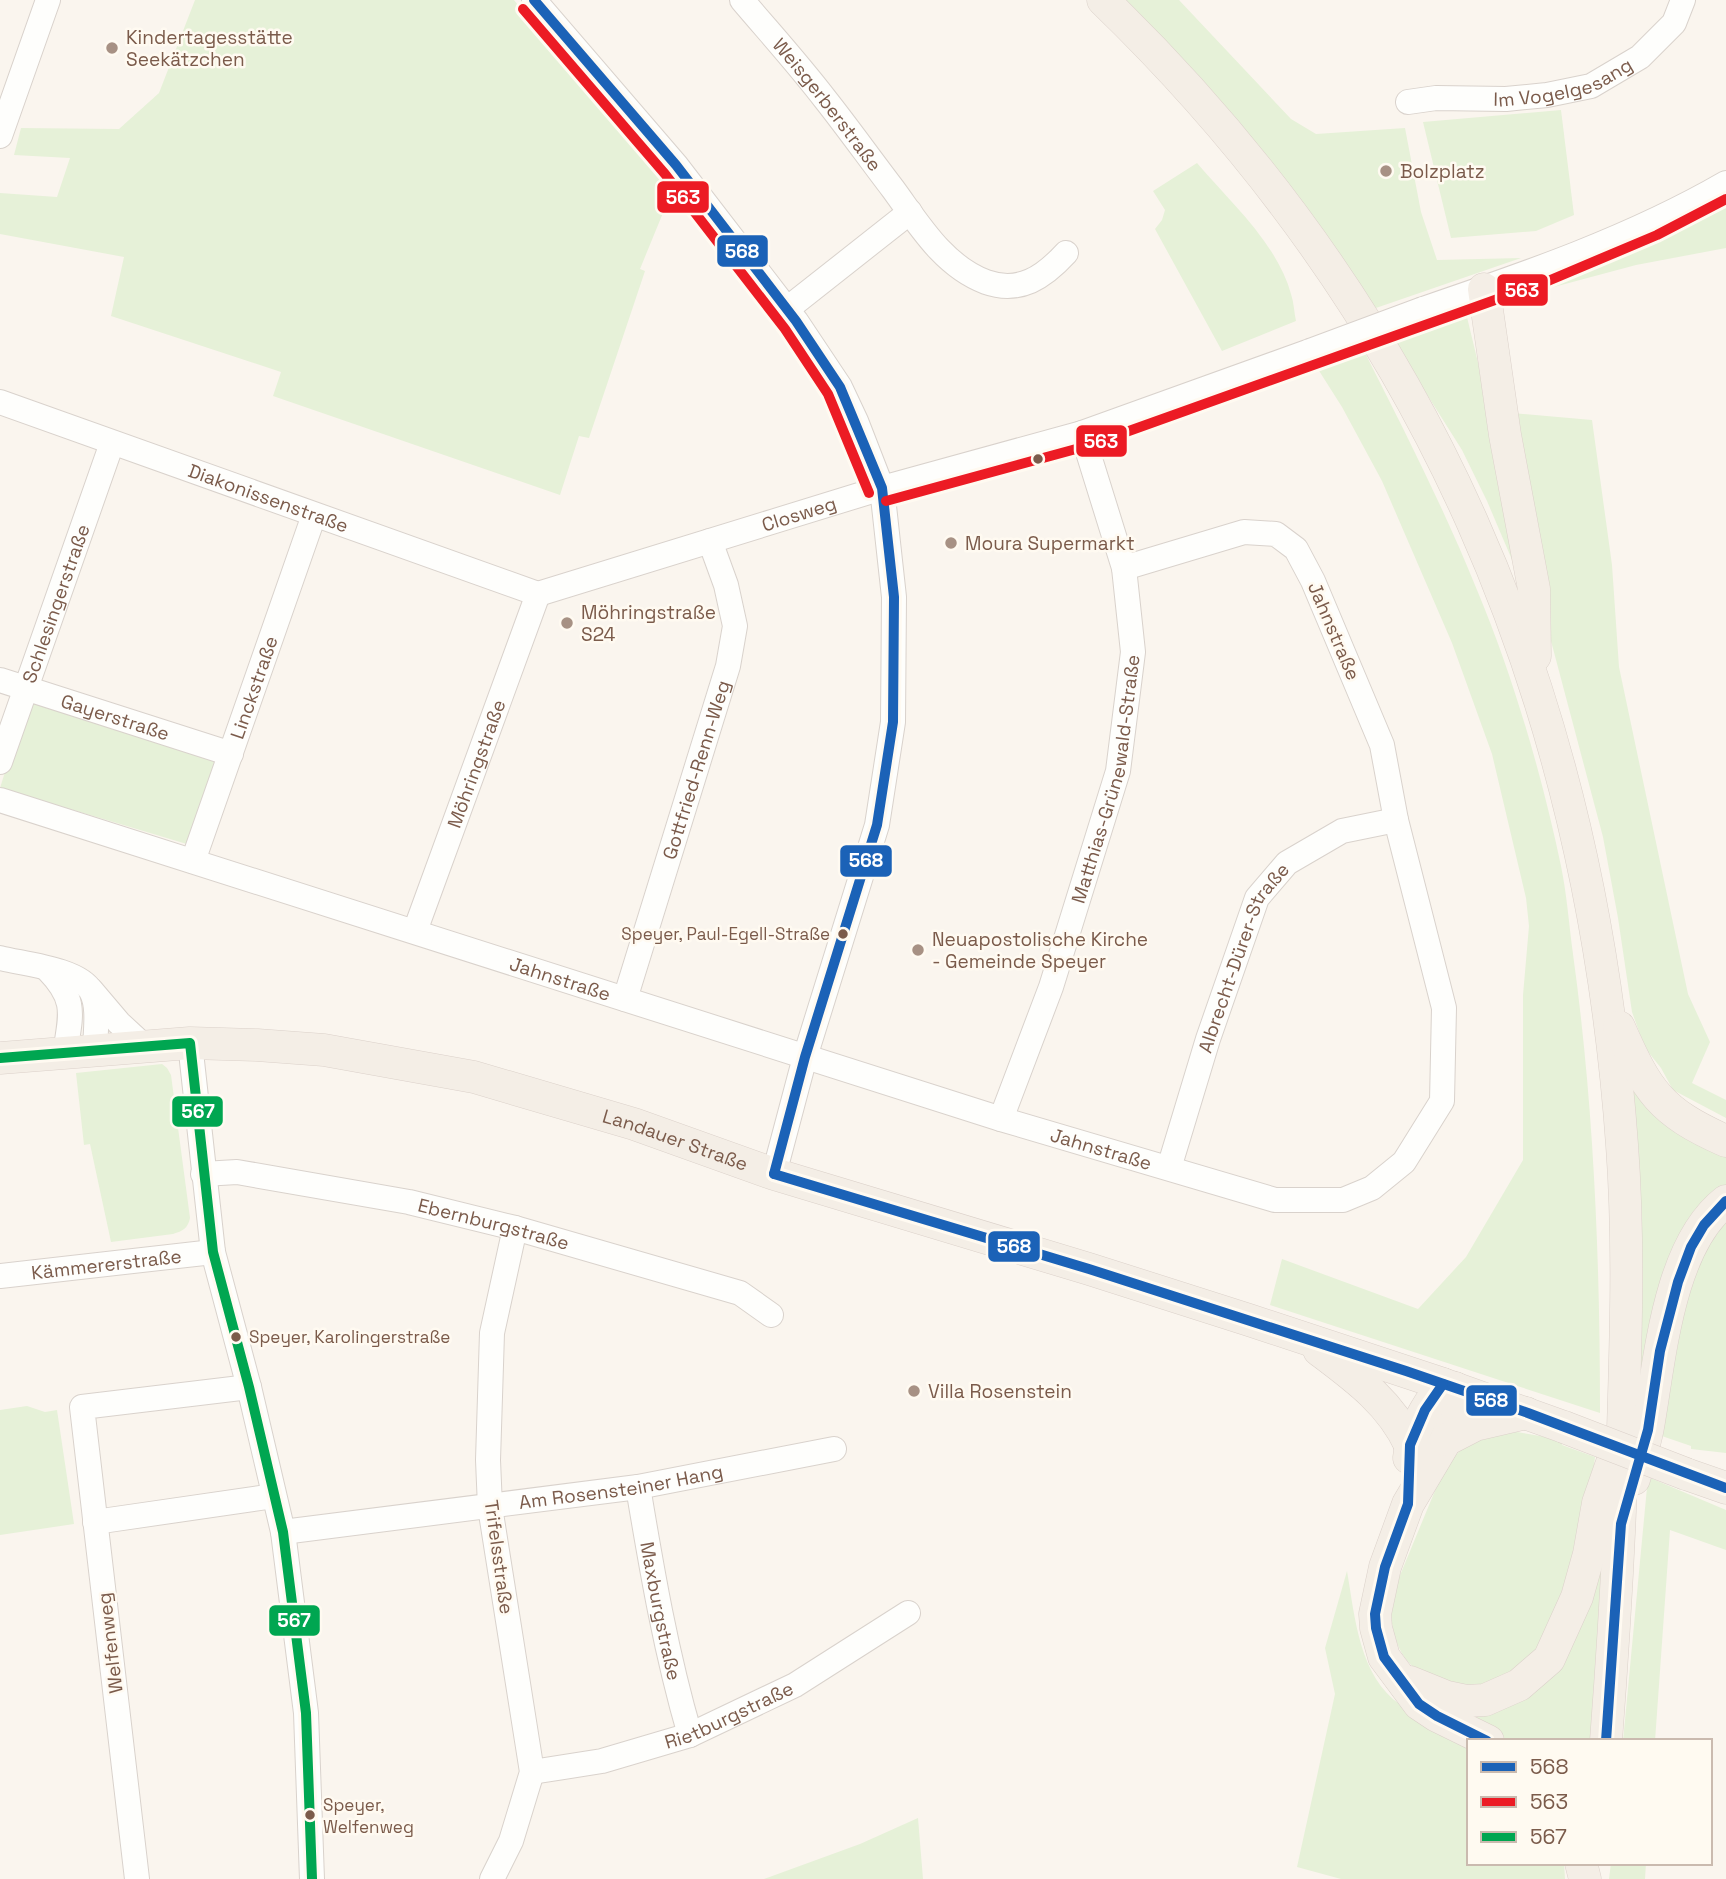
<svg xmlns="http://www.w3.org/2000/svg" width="1726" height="1879" viewBox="0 0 1726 1879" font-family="'Space Grotesk',sans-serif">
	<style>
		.green { fill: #e6f1d8 }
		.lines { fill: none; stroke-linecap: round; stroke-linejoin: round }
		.minor-casing { stroke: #d9d2cc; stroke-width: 26 }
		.major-casing { stroke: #dbd1ca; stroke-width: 33 }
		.minor { stroke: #fefefc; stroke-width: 24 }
		.major { stroke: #f4eee6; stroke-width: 32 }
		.minor-bridge-casing { stroke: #d9d2cc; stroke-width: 26; stroke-linecap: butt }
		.major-bridge-casing { stroke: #dbd1ca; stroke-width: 33; stroke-linecap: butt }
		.minor-bridge { stroke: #fefefc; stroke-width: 24 }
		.major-bridge { stroke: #f4eee6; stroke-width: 32 }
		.bus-1-casing { stroke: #fffaf1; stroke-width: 16 }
		.bus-2-casing { stroke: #fffaf1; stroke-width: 16 }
		.bus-3-casing { stroke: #fffaf1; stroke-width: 16 }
		.bus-1 { stroke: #1b62b7; stroke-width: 10 }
		.bus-2 { stroke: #ec1b24; stroke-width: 10 }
		.bus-3 { stroke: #00a651; stroke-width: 10 }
		.poi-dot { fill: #a79184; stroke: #fffaf1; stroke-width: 2.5 }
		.bus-dot { fill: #7b5b4b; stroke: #fffaf1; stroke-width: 2.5 }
		.labels { text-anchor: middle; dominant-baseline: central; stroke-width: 5; stroke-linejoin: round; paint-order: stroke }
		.bus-label { font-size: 17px; fill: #7b5b4b; stroke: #fffaf1; text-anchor: start }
		.poi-label { font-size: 19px; fill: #7b5b4b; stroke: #fffaf1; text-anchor: start }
		.street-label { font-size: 19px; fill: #7b5b4b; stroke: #fffaf1 }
		.line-badge { stroke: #fffaf1; stroke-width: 2.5 }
		.badge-label { font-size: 19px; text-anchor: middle; font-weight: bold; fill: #fff }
	</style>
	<rect width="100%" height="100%" fill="#faf5ee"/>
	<g class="green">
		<path d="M 195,0 L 514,0 C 563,65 622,123 674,186 L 640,269 L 645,271 L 589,438 L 579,436 L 560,495 L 273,396 L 281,372 L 111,316 L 124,257 L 0,234 L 0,193 L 57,197 L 70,158 L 14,155 L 21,128 L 119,129 L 159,93 Z"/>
		<path d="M 1120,0 L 1179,0 L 1291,119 L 1316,134 L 1405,128 L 1421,212 L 1437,260 L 1521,258 L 1373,309 Z"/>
		<path d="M 1561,110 L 1574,215 L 1536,231 L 1451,238 L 1423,122 Z"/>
		<path d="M 1197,163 C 1230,202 1277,243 1291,294 C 1294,303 1294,312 1296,321 L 1222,351 L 1155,229 L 1162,220 L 1165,210 L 1153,191 Z"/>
		<path d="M 1726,196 L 1726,248 L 1636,265 L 1505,300 L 1645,242 Z"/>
		<path d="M 1466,313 L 1502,462 L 1524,588 L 1487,501 L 1462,450 L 1392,339 Z"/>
		<path d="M 1363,349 C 1403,428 1444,508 1477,590 C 1513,676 1542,775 1561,866 C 1567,895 1569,925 1573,954 C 1594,1106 1600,1260 1600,1413 L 1270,1305 L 1282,1259 L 1418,1309 L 1466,1257 L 1523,1160 L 1523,995 L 1529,926 L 1526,898 L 1492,754 L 1452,643 L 1382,481 L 1342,407 L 1316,366 Z"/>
		<path d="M 1512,413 L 1592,420 L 1612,565 L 1619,667 L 1688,994 L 1710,1042 L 1692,1083 L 1726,1100 L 1726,1118 L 1673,1090 L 1661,1068 L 1645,1048 L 1632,1012 L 1618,918 L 1603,837 L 1551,641 Z"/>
		<path d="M 29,696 L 223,760 L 190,845 L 0,788 Z"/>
		<path d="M 162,1064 L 167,1068 L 171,1075 L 190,1218 C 188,1228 183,1231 173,1234 L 111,1242 L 90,1144 L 84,1145 L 76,1073 Z"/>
		<path d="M 1628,1067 L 1726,1151 L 1726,1190 L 1641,1416 Z"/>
		<path d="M 1726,1214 L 1726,1453 L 1691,1449 L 1691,1446 L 1656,1434 L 1688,1282 Z"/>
		<path d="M 27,1406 L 45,1412 L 57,1410 L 74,1524 L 0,1535 L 0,1410 Z"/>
		<path d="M 1517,1432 L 1563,1440 L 1562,1445 L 1595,1457 L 1589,1508 L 1567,1598 L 1532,1665 L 1469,1690 C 1454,1685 1436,1681 1422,1673 C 1396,1659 1389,1624 1391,1597 L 1439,1481 L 1450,1460 L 1469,1443 L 1503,1433 Z"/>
		<path d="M 1648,1477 L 1726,1510 L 1726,1550 L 1670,1530 L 1655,1741 L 1623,1741 Z"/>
		<path d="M 1607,1507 L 1594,1741 L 1510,1741 L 1440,1703 L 1522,1695 Z"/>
		<path d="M 1347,1571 C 1355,1617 1359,1677 1401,1705 C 1421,1719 1447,1729 1469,1741 L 1469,1863 L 1564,1863 L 1565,1879 L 1341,1879 L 1297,1867 L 1335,1694 L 1325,1648 Z"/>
		<path d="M 918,1818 L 923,1879 L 764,1879 L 860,1844 Z"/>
		<path d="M 1611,1863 L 1646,1863 L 1645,1879 L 1609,1879 Z"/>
	</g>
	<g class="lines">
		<defs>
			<g id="minor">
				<path d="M 534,0 L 676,165 L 796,321 L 840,387 L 856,421 L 882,488 L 894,597 L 893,722 L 877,825 L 805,1057 L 774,1174"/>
				<path id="s1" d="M 742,0 C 770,33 799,65 825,99 C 848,128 870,159 893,189 C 918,223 943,266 986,282 C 1020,294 1044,277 1066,253"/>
				<path id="s2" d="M 1408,102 L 1436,98 L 1506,99 L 1547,95 L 1591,86 L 1640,57 L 1674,23 L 1683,0"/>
				<path d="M 0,136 L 48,0"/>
				<path d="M 787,309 L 910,212"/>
				<path d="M 1423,309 C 1526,274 1631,238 1726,183"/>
				<path id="s3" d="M 0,402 L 538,594"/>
				<path id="s4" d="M 538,594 L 882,488 L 1082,433 L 1310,351"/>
				<path id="s5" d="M 0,680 L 231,754"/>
				<path id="s6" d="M 0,762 L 112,443"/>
				<path id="s7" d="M 0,800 L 1001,1119 L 1275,1200 L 1343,1200 L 1372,1188 L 1404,1162 L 1442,1101 L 1444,1008 L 1396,820 L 1382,745 L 1313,581 L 1296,549 L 1276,534 L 1244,532 L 1124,568"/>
				<path id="s8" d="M 193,861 L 314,515"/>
				<path id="s9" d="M 415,931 L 538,594"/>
				<path d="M 0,958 C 23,964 79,969 91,991 C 100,1007 95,1033 95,1051"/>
				<path d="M 48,970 C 77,1000 71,1014 65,1053"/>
				<path d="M 91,990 L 119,1023 L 145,1047"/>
				<path id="s10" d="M 625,999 L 728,666 L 735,626 L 726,585 L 710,541"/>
				<path d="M 190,1043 L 213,1252 L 249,1387 L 283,1532 L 306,1713 L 312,1879"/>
				<path id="s11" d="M 1001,1119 L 1051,987 L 1118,771 L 1133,652 L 1124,568 L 1082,433"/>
				<path id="s12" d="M 1169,1168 L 1208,1039 L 1257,898 L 1287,863 L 1342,831 L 1396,820"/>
				<path id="s13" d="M 203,1174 L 237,1172 L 409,1202 L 515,1228 L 740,1293 L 771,1315"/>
				<path id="s14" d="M 0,1276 L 213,1252"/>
				<path id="s15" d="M 638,1487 C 652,1571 666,1653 690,1735"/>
				<path d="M 95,1522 L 274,1496"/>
				<path id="s16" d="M 283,1532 L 638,1487 L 834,1449"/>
				<path id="s17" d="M 532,1772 L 602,1761 L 690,1735 L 795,1685 L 908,1613"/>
				<path d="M 137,1879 L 82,1407 L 249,1387"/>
				<path d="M 492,1879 L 511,1841 L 532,1772 L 490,1507 L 488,1460 L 492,1333 L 515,1228"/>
			</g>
			<g id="major">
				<path d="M 1103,0 C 1428,314 1590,697 1622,1145 C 1629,1239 1626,1334 1623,1429 C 1620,1533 1614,1637 1606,1741"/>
				<path d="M 1484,289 L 1505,435 L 1534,589 L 1535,656"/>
				<path d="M 1619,1027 C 1647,1091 1660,1112 1726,1141"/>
				<path id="s18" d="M 0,1058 L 190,1043 L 257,1045 L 324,1050 L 474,1077 L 634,1124 L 774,1174 L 1089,1269 L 1249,1320 L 1443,1384 L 1564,1427"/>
				<path d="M 1319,1350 C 1355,1377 1391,1403 1410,1445"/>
				<path d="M 1455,1388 L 1452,1423 L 1446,1440 L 1408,1504 L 1385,1567 L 1375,1614 L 1376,1628 L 1384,1657 L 1419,1704 L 1437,1716 L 1488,1741"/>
				<path d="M 1446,1440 L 1475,1425 L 1526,1413"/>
				<path d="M 1409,1458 C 1411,1430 1427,1406 1443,1384"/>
				<path d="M 1686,1474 L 1726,1488"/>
				<path d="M 1634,1479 C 1639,1462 1645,1444 1648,1427 C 1660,1360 1668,1246 1726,1201"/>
				<path d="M 1410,1682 L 1447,1697 L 1466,1701 L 1485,1700 L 1519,1685 L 1549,1659 L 1577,1597 L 1589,1554 L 1598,1503 L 1614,1457"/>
				<path d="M 1581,1863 L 1585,1879"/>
			</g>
		</defs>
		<use href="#minor" class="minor-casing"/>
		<use href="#major" class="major-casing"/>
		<use href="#minor" class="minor"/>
		<use href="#major" class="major"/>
		<defs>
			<path id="minor-bridge" d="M 1310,351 L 1423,309"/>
			<path id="major-bridge" d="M 1564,1427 L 1686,1474"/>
		</defs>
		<use href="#minor-bridge" class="minor-bridge-casing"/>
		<use href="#major-bridge" class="major-bridge-casing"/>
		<use href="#minor-bridge" class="minor-bridge"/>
		<use href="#major-bridge" class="major-bridge"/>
		<defs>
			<g id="bus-1">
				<path d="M 534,0 L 676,165 L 796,321 L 840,387 L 882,488 L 894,597 L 893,722 L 877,825 L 805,1057 L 774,1174"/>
				<path d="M 774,1174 L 1089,1269 L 1406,1371 L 1528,1413 L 1726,1488"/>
				<path d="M 1443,1384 L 1425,1410 L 1410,1445 L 1408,1504 L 1385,1567 L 1375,1614 L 1376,1628 L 1384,1657 L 1419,1704 L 1437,1716 L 1487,1741"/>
				<path d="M 1606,1741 L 1621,1524 L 1648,1430 L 1660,1351 L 1678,1282 L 1691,1247 L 1704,1225 L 1726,1201"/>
			</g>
			<g id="bus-2">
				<path d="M 523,9 L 665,174 L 785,329 L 828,394 L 869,493"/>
				<path d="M 886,501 L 1087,446 L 1548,281 L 1657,235 L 1726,199"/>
			</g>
			<path id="bus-3" d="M 0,1058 L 190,1043 L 213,1252 L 249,1387 L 283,1532 L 306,1713 L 312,1879"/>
		</defs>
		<use href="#bus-1" class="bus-1-casing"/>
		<use href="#bus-2" class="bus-2-casing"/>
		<use href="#bus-3" class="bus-3-casing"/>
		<use href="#bus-1" class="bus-1"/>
		<use href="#bus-2" class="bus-2"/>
		<use href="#bus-3" class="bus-3"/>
	</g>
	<g class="poi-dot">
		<circle cx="112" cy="48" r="7"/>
		<circle cx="1386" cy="171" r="7"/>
		<circle cx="951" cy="543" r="7"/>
		<circle cx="567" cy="623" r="7"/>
		<circle cx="918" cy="950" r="7"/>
		<circle cx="914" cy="1391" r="7"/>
	</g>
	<g class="bus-dot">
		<circle cx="1038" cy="459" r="6"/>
		<circle cx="843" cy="934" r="6"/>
		<circle cx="236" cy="1337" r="6"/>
		<circle cx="310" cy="1815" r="6"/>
	</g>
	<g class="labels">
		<g class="bus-label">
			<text x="830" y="934" text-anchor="end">Speyer, Paul-Egell-Straße</text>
			<text x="249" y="1337">Speyer, Karolingerstraße</text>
			<text x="323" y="1805">Speyer,<tspan x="323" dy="22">Welfenweg</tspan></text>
		</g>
		<g class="poi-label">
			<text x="126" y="37">Kindertagesstätte<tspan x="126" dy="22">Seekätzchen</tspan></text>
			<text x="1400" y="171">Bolzplatz</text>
			<text x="965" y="543">Moura Supermarkt</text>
			<text x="581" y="612">Möhringstraße<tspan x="581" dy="22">S24</tspan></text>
			<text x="932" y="939">Neuapostolische Kirche<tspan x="932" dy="22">- Gemeinde Speyer</tspan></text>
			<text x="928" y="1391">Villa Rosenstein</text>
		</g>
		<g class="street-label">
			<text stroke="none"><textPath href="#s2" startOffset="158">Im Vogelgesang</textPath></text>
			<text stroke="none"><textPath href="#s1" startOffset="135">Weisgerberstraße</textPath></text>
			<text stroke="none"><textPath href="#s3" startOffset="285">Diakonissenstraße</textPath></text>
			<text stroke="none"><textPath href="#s4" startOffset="273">Closweg</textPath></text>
			<text stroke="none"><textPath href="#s6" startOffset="168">Schlesingerstraße</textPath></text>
			<text transform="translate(1334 631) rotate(67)">Jahnstraße</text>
			<text stroke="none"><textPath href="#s8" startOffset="184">Linckstraße</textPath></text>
			<text stroke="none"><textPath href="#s5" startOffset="121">Gayerstraße</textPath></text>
			<text stroke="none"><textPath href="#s9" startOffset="178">Möhringstraße</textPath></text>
			<text stroke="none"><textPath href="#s10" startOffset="240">Gottfried-Renn-Weg</textPath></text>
			<text stroke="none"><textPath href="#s11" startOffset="357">Matthias-Grünewald-Straße</textPath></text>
			<text stroke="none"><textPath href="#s12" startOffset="224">Albrecht-Dürer-Straße</textPath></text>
			<text stroke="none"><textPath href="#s7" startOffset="588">Jahnstraße</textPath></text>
			<text stroke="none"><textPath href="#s18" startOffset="688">Landauer Straße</textPath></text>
			<text stroke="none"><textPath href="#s7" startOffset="1155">Jahnstraße</textPath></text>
			<text stroke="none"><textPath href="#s13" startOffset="296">Ebernburgstraße</textPath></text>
			<text stroke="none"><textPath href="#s14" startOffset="107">Kämmererstraße</textPath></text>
			<text stroke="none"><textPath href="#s16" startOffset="341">Am Rosensteiner Hang</textPath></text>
			<text transform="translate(499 1557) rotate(82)">Trifelsstraße</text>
			<text stroke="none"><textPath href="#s15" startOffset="126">Maxburgstraße</textPath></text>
			<text transform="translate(110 1643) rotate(-97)">Welfenweg</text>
			<text stroke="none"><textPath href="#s17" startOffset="206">Rietburgstraße</textPath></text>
		</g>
	</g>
	<g class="line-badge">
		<rect x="656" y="180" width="54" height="34" rx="7" fill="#ec1b24"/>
		<rect x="716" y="234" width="53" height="34" rx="7" fill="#1b62b7"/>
		<rect x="1496" y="273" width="53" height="34" rx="7" fill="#ec1b24"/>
		<rect x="1075" y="424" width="53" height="34" rx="7" fill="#ec1b24"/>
		<rect x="839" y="844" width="54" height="34" rx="7" fill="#1b62b7"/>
		<rect x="171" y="1095" width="53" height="33" rx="7" fill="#00a651"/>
		<rect x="987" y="1230" width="54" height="33" rx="7" fill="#1b62b7"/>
		<rect x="1465" y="1384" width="53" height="33" rx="7" fill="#1b62b7"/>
		<rect x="268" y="1604" width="53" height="33" rx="7" fill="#00a651"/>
	</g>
	<g class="badge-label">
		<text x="683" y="204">563</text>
		<text x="742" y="258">568</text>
		<text x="1522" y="297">563</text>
		<text x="1101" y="448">563</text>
		<text x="866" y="867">568</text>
		<text x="198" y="1118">567</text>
		<text x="1014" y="1253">568</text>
		<text x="1491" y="1407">568</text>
		<text x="294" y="1627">567</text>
	</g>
	<rect x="1467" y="1739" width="245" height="126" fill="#fffaf1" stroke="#cabaaf" stroke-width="2"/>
	<rect x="1481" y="1762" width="35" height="10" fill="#1b62b7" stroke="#cabaaf" stroke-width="2"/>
	<text x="1530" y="1774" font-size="21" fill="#7b5b4b">568</text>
	<rect x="1481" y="1797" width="35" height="10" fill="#ec1b24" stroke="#cabaaf" stroke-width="2"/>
	<text x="1530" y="1809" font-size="21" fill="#7b5b4b">563</text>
	<rect x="1481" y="1832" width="35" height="10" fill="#00a651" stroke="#cabaaf" stroke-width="2"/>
	<text x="1530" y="1844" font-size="21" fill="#7b5b4b">567</text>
</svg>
